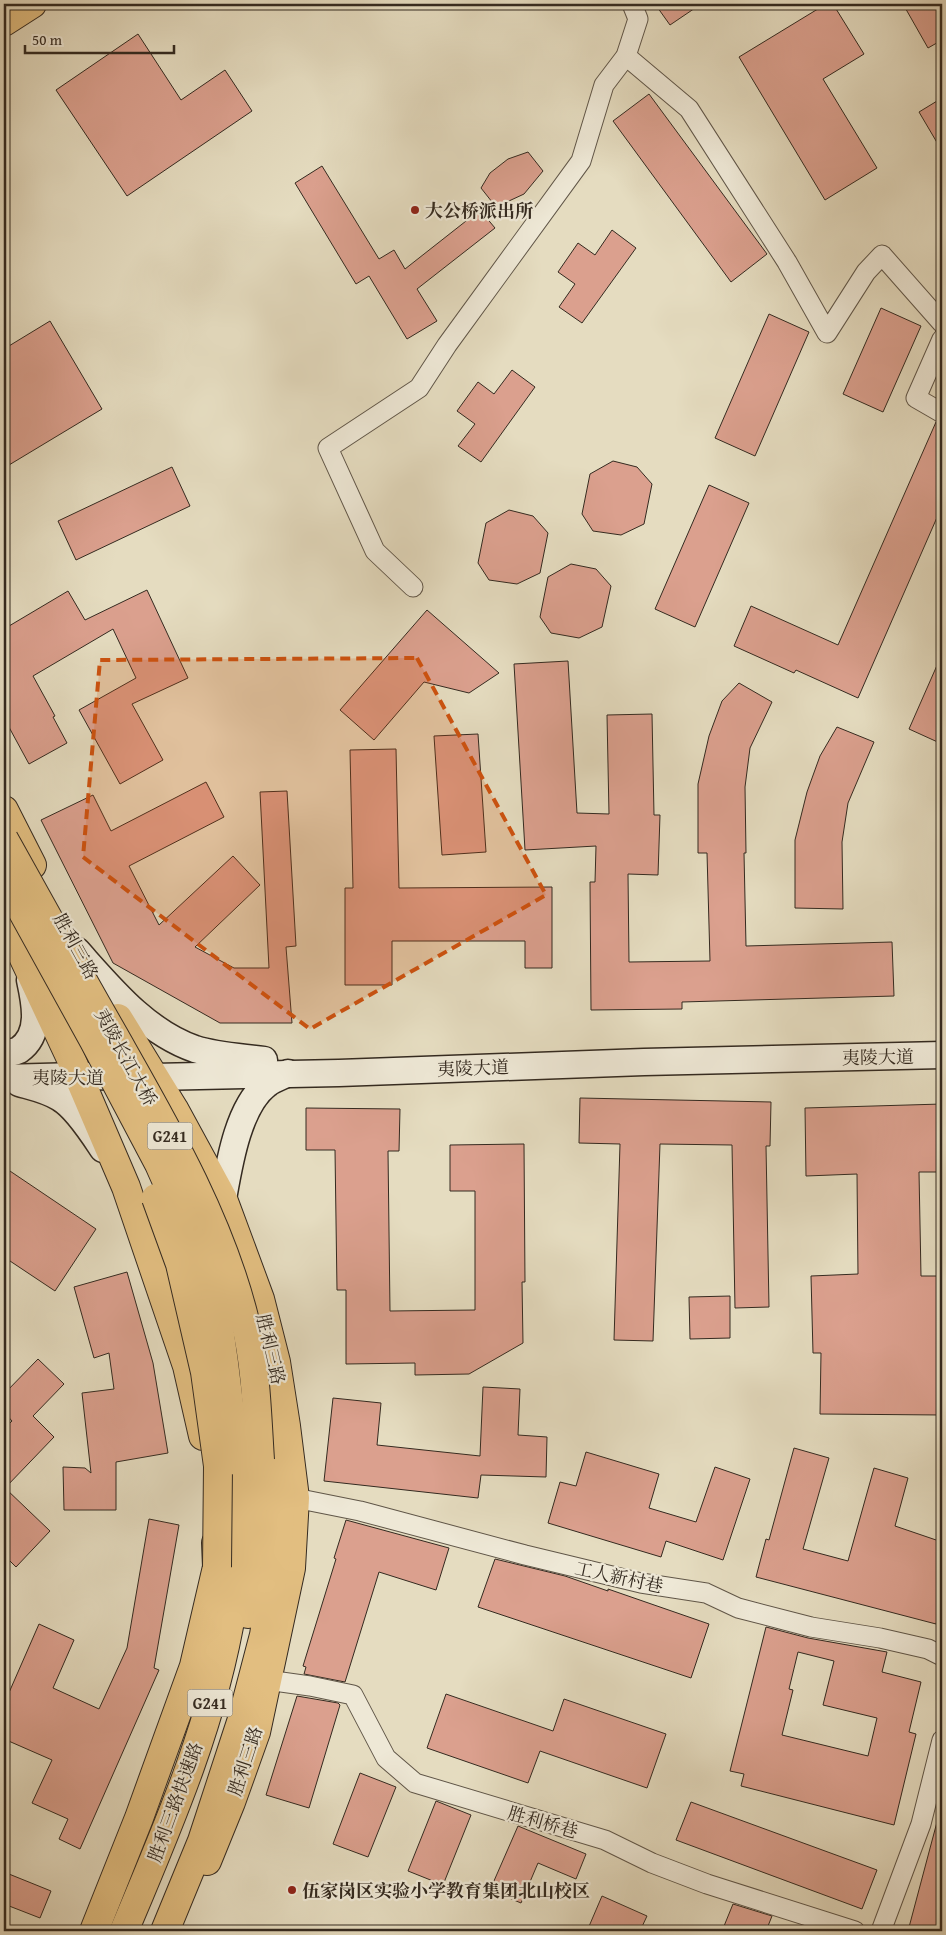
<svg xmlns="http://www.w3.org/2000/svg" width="946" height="1935" viewBox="0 0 946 1935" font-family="'Gentium Book Plus','Noto Serif SC',serif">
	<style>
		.building { fill: #dba08e; stroke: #342a20; fill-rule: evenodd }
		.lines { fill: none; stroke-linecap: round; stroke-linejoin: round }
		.street-casing { stroke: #605648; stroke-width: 21 }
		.secondary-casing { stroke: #342a20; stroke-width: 29 }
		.primary-casing { stroke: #342a20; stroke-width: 30 }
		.highway-casing { stroke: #342a20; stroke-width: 30 }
		.street { stroke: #eee8d6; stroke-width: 19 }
		.secondary { stroke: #eee8d6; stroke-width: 26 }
		.primary { stroke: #e2be80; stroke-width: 28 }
		.highway { stroke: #e2be80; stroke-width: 28 }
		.highway-bridge-casing { stroke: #342a20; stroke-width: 30; stroke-linecap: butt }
		.highway-bridge { stroke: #e2be80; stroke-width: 28 }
		.marked { fill: #cd520f; fill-opacity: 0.2; stroke: #cd520f; stroke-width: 4; stroke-dasharray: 10 6; stroke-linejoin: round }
		.poi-dot { fill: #8f2418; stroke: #eee8d6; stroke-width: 2 }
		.labels { text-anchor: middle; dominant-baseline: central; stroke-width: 4.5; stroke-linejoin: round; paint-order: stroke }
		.shield { fill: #eee8d6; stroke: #6c6357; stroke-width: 1 }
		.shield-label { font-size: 16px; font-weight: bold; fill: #342a20 }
		.poi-label { font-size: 18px; font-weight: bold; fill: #342a20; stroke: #eee8d6; text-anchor: start }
		.street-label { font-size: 18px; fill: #342a20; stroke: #eee8d6 }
	</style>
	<rect width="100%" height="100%" fill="#e5dcc0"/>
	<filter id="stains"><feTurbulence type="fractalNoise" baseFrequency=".004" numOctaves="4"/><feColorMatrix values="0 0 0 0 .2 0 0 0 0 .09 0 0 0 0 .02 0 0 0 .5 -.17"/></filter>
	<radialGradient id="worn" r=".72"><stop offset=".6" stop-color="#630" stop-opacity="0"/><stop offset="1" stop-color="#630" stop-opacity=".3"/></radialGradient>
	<g class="building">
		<path d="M 655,4 L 701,4 L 670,25 Z"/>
		<path d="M 826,4 L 833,4 L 864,54 L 823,79 L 877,168 L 825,200 L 739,57 Z"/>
		<path d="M 903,4 L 942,4 L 942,40 L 928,48 Z"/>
		<path d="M 138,34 L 181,100 L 225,70 L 252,111 L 127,196 L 56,90 Z"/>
		<path d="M 649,94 L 767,254 L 731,282 L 613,121 Z"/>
		<path d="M 942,98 L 942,151 L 919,112 Z"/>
		<path d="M 528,152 L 543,171 L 524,194 L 496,207 L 481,188 L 490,173 L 508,159 Z"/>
		<path d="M 322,166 L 379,259 L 394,250 L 405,269 L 480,210 L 495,228 L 417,289 L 437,321 L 407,339 L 369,276 L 356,284 L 295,183 Z"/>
		<path d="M 612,230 L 636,248 L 582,323 L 559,307 L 575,284 L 558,272 L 578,243 L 595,255 Z"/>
		<path d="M 881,308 L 921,326 L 883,412 L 843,394 Z"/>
		<path d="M 769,314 L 809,332 L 755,456 L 715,438 Z"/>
		<path d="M 50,321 L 102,409 L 4,468 L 4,349 Z"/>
		<path d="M 512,370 L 535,387 L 481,462 L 458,446 L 475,424 L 457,411 L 478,382 L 494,394 Z"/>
		<path d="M 936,422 L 942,424 L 942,506 L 858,698 L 796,670 L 794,673 L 734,646 L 751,606 L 838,645 Z"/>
		<path d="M 613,461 L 637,467 L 652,484 L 644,524 L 621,535 L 593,531 L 582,514 L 590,474 Z"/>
		<path d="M 172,467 L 190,506 L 76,560 L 58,521 Z"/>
		<path d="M 709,485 L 749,503 L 695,627 L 655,609 Z"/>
		<path d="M 509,510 L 533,516 L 548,533 L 540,573 L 517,584 L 489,580 L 478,563 L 486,523 Z"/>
		<path d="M 571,564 L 596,569 L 611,586 L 602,627 L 579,638 L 551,633 L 540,617 L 548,577 Z"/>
		<path d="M 147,590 L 188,678 L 132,704 L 163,760 L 120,784 L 79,710 L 136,678 L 113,629 L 33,676 L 55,716 L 53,717 L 67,743 L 29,764 L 4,718 L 4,629 L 68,591 L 85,620 Z"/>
		<path d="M 427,610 L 499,673 L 469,693 L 424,682 L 374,740 L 340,710 Z"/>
		<path d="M 942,654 L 942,744 L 909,729 Z"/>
		<path d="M 568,661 L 577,813 L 609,814 L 607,715 L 652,714 L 654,815 L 660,815 L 658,875 L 628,874 L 629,962 L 710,961 L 707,853 L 698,853 L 698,784 L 709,736 L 722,701 L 739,683 L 772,702 L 750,748 L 745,787 L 746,853 L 744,853 L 746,946 L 892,942 L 894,996 L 682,1002 L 682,1009 L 591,1010 L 590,882 L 595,882 L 596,846 L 525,850 L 514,664 Z"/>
		<path d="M 837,727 L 874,742 L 848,803 L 842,842 L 843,909 L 795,908 L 795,840 L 807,792 L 820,756 Z"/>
		<path d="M 478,734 L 486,852 L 442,855 L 434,736 Z"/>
		<path d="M 396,749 L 399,888 L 552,887 L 552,968 L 525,968 L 525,941 L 392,941 L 392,985 L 345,985 L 345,888 L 353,888 L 350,750 Z"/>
		<path d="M 206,782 L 224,817 L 129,866 L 159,925 L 233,856 L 260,885 L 195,947 L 234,968 L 269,968 L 260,792 L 287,791 L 296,946 L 286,947 L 292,1023 L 220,1023 L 113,963 L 41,820 L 93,795 L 111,831 Z"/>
		<path d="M 580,1098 L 771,1102 L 770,1146 L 766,1146 L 769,1307 L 735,1308 L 732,1145 L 660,1144 L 653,1341 L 614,1340 L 620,1144 L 579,1143 Z"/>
		<path d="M 942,1104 L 942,1172 L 919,1172 L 921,1276 L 942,1276 L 942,1415 L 820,1414 L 821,1353 L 813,1353 L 811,1276 L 858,1274 L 857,1174 L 806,1176 L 805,1108 Z"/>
		<path d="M 306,1108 L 400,1109 L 399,1151 L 388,1151 L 390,1311 L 475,1310 L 475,1191 L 450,1191 L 450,1145 L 524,1144 L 525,1282 L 522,1282 L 523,1343 L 469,1374 L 415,1375 L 415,1363 L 346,1364 L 346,1290 L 337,1290 L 335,1150 L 306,1150 Z"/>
		<path d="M 4,1167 L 96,1229 L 55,1291 L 4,1257 Z"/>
		<path d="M 127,1272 L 153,1363 L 168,1453 L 116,1462 L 116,1510 L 64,1510 L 63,1467 L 85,1468 L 91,1473 L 82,1393 L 114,1389 L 109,1353 L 94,1358 L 74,1287 Z"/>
		<path d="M 730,1296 L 730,1338 L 690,1339 L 689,1297 Z"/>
		<path d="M 38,1359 L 64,1384 L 33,1416 L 54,1437 L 5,1488 L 50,1531 L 16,1567 L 4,1555 L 4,1429 L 12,1421 L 4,1412 L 4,1394 Z"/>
		<path d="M 483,1387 L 520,1389 L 518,1435 L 547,1437 L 546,1477 L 481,1475 L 478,1498 L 324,1481 L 333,1398 L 381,1403 L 377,1445 L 480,1456 Z"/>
		<path d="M 794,1448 L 829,1458 L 803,1549 L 848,1561 L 874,1468 L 908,1478 L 895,1526 L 942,1542 L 942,1601 L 936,1624 L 756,1577 L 766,1539 L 769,1540 Z"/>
		<path d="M 586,1452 L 659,1474 L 649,1508 L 696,1522 L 715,1467 L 750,1479 L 723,1560 L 666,1541 L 661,1557 L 548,1523 L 560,1482 L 576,1486 Z"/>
		<path d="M 149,1519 L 179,1525 L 154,1668 L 159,1670 L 80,1849 L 59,1839 L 68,1819 L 32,1803 L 52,1760 L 4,1739 L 4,1704 L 39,1624 L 74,1640 L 53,1688 L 99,1709 L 127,1648 Z"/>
		<path d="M 346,1520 L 449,1548 L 436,1590 L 379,1572 L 345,1682 L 304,1674 L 306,1667 L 303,1666 L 336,1559 L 334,1558 Z"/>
		<path d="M 495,1559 L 565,1576 L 608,1591 L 608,1589 L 709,1624 L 691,1678 L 478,1607 Z"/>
		<path d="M 766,1627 L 808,1638 L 887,1652 L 882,1672 L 921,1682 L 909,1732 L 916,1734 L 894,1825 L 741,1786 L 744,1774 L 730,1771 ZM 798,1652 L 834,1661 L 823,1705 L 877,1718 L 868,1756 L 782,1735 L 793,1690 L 789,1689 Z"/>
		<path d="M 446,1694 L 553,1731 L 564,1699 L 666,1734 L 647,1788 L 540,1751 L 528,1783 L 427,1748 Z"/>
		<path d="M 297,1696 L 338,1703 L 340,1705 L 309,1808 L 266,1795 Z"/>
		<path d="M 360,1773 L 396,1787 L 368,1857 L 333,1844 Z"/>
		<path d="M 436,1801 L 471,1815 L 443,1885 L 408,1871 Z"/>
		<path d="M 691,1802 L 877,1870 L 862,1909 L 676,1840 Z"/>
		<path d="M 937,1822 L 942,1823 L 942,1931 L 908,1931 Z"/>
		<path d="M 518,1826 L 586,1854 L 576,1879 L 538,1863 L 521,1903 L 490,1890 Z"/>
		<path d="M 4,1872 L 51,1891 L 40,1918 L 4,1904 Z"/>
		<path d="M 602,1896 L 647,1916 L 640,1931 L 587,1931 Z"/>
		<path d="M 733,1904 L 772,1916 L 766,1931 L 722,1931 Z"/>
	</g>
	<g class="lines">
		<defs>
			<g id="street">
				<path d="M 626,56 L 689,109 L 787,262 L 827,333 L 866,272 L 882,255 L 942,323"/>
				<path d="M 942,339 L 916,398 L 942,413"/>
				<path d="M 413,587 L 375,551 L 328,448 L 419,388 L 447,345 L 581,161 L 604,85 L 626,56 L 638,19 L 632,4"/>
				<path d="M 295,1498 L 360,1511 L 525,1555 L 641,1583 L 706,1593 L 738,1608 L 811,1627 L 880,1638 L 928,1649 L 942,1656"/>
				<path d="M 267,1680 L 310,1686 L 353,1695 L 386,1758 L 415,1783 L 605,1840 L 652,1863 L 707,1884 L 855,1931"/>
				<path d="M 881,1931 L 921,1824 L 942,1740"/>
			</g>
			<g id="secondary">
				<path d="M 77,951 C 111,989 146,1032 195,1049 C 217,1056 242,1057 264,1060"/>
				<path d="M 4,1054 C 8,1053 15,1052 19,1050 C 42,1034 35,1003 30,980"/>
				<path d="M 4,1078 L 77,1076 L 154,1077 L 339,1073 L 644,1062 L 942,1055"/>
				<path d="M 19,1083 C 33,1087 48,1090 60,1098 C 76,1107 93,1134 103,1149"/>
				<path d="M 223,1199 C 229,1165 238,1106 267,1084 C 273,1079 281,1077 288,1073"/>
			</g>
			<g id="primary">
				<path d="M 4,22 L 32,4"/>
				<path d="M 4,810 L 32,865"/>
				<path d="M 4,916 L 72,1061 L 126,1187 L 187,1366 L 203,1436"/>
				<path d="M 118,1018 L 174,1109 L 223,1199 L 260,1299 L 276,1362 L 286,1426 L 295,1498 L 291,1568 L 256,1732 L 231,1802 L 207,1861"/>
				<path d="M 94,1931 L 139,1818 L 194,1666 L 217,1567 L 216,1543"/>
			</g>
			<g id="highway">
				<path d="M 248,1614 L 259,1535 L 260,1460"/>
				<path d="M 124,1931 C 168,1827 214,1721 232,1609 C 239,1560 236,1510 236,1461"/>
				<path d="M 165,1931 L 202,1841 L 242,1719 L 264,1635 L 277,1550 L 281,1501 L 273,1416 L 260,1373"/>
			</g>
		</defs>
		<use href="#street" class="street-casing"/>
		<use href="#secondary" class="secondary-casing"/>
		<use href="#primary" class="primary-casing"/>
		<use href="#highway" class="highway-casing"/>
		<use href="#street" class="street"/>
		<use href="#secondary" class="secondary"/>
		<use href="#primary" class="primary"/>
		<use href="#highway" class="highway"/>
		<defs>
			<g id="highway-bridge">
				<path d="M 4,839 C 41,905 77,971 115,1037 C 166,1127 220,1219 245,1321 C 256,1366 257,1414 260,1460"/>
				<path d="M 4,878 L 94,1041 L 159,1164 L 187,1227 L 217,1313 L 224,1363 L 236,1461"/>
				<path d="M 156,1198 L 180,1264 L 205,1372 L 218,1466 L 217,1567"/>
			</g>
		</defs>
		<use href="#highway-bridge" class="highway-bridge-casing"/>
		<use href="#highway-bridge" class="highway-bridge"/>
	</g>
	<path class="marked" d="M 417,658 L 546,895 L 310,1029 L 83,857 L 100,660 Z"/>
	<g class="poi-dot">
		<circle cx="415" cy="210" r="5"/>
		<circle cx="292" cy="1890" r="5"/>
	</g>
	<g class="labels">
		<g class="shield">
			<rect x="147.5" y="1122.5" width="45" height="27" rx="4"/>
			<rect x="187.5" y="1689.5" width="45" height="27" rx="4"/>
		</g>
		<g class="shield-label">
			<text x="170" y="1136">G241</text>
			<text x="210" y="1703">G241</text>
		</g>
		<g class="poi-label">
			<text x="425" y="210">大公桥派出所</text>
			<text x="302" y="1890">伍家岗区实验小学教育集团北山校区</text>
		</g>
		<g class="street-label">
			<text transform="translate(76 946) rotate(61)">胜利三路</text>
			<text transform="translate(126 1057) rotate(61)">夷陵长江大桥</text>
			<text transform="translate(878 1057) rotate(-1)">夷陵大道</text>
			<text transform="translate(473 1068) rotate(-2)">夷陵大道</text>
			<text x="68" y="1077">夷陵大道</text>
			<text transform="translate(271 1349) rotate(77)">胜利三路</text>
			<text transform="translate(619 1577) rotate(12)">工人新村巷</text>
			<text transform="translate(245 1761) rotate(-72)">胜利三路</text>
			<text transform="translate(175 1802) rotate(-70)">胜利三路快速路</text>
			<text transform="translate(543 1822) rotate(16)">胜利桥巷</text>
		</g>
	</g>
	<rect width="946" height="1935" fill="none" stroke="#e5dcc0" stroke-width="20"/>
	<rect x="5" y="5" width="936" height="1925" fill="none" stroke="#342a20" stroke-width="2.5"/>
	<rect x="10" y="10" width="926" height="1915" fill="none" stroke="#342a20"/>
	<path d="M25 45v8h149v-8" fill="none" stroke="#342a20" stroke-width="2.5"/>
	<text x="32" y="45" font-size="15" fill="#342a20" stroke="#eee8d6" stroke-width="4" paint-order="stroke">50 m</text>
	<rect width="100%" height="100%" filter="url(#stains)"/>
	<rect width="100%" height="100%" fill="url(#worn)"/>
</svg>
